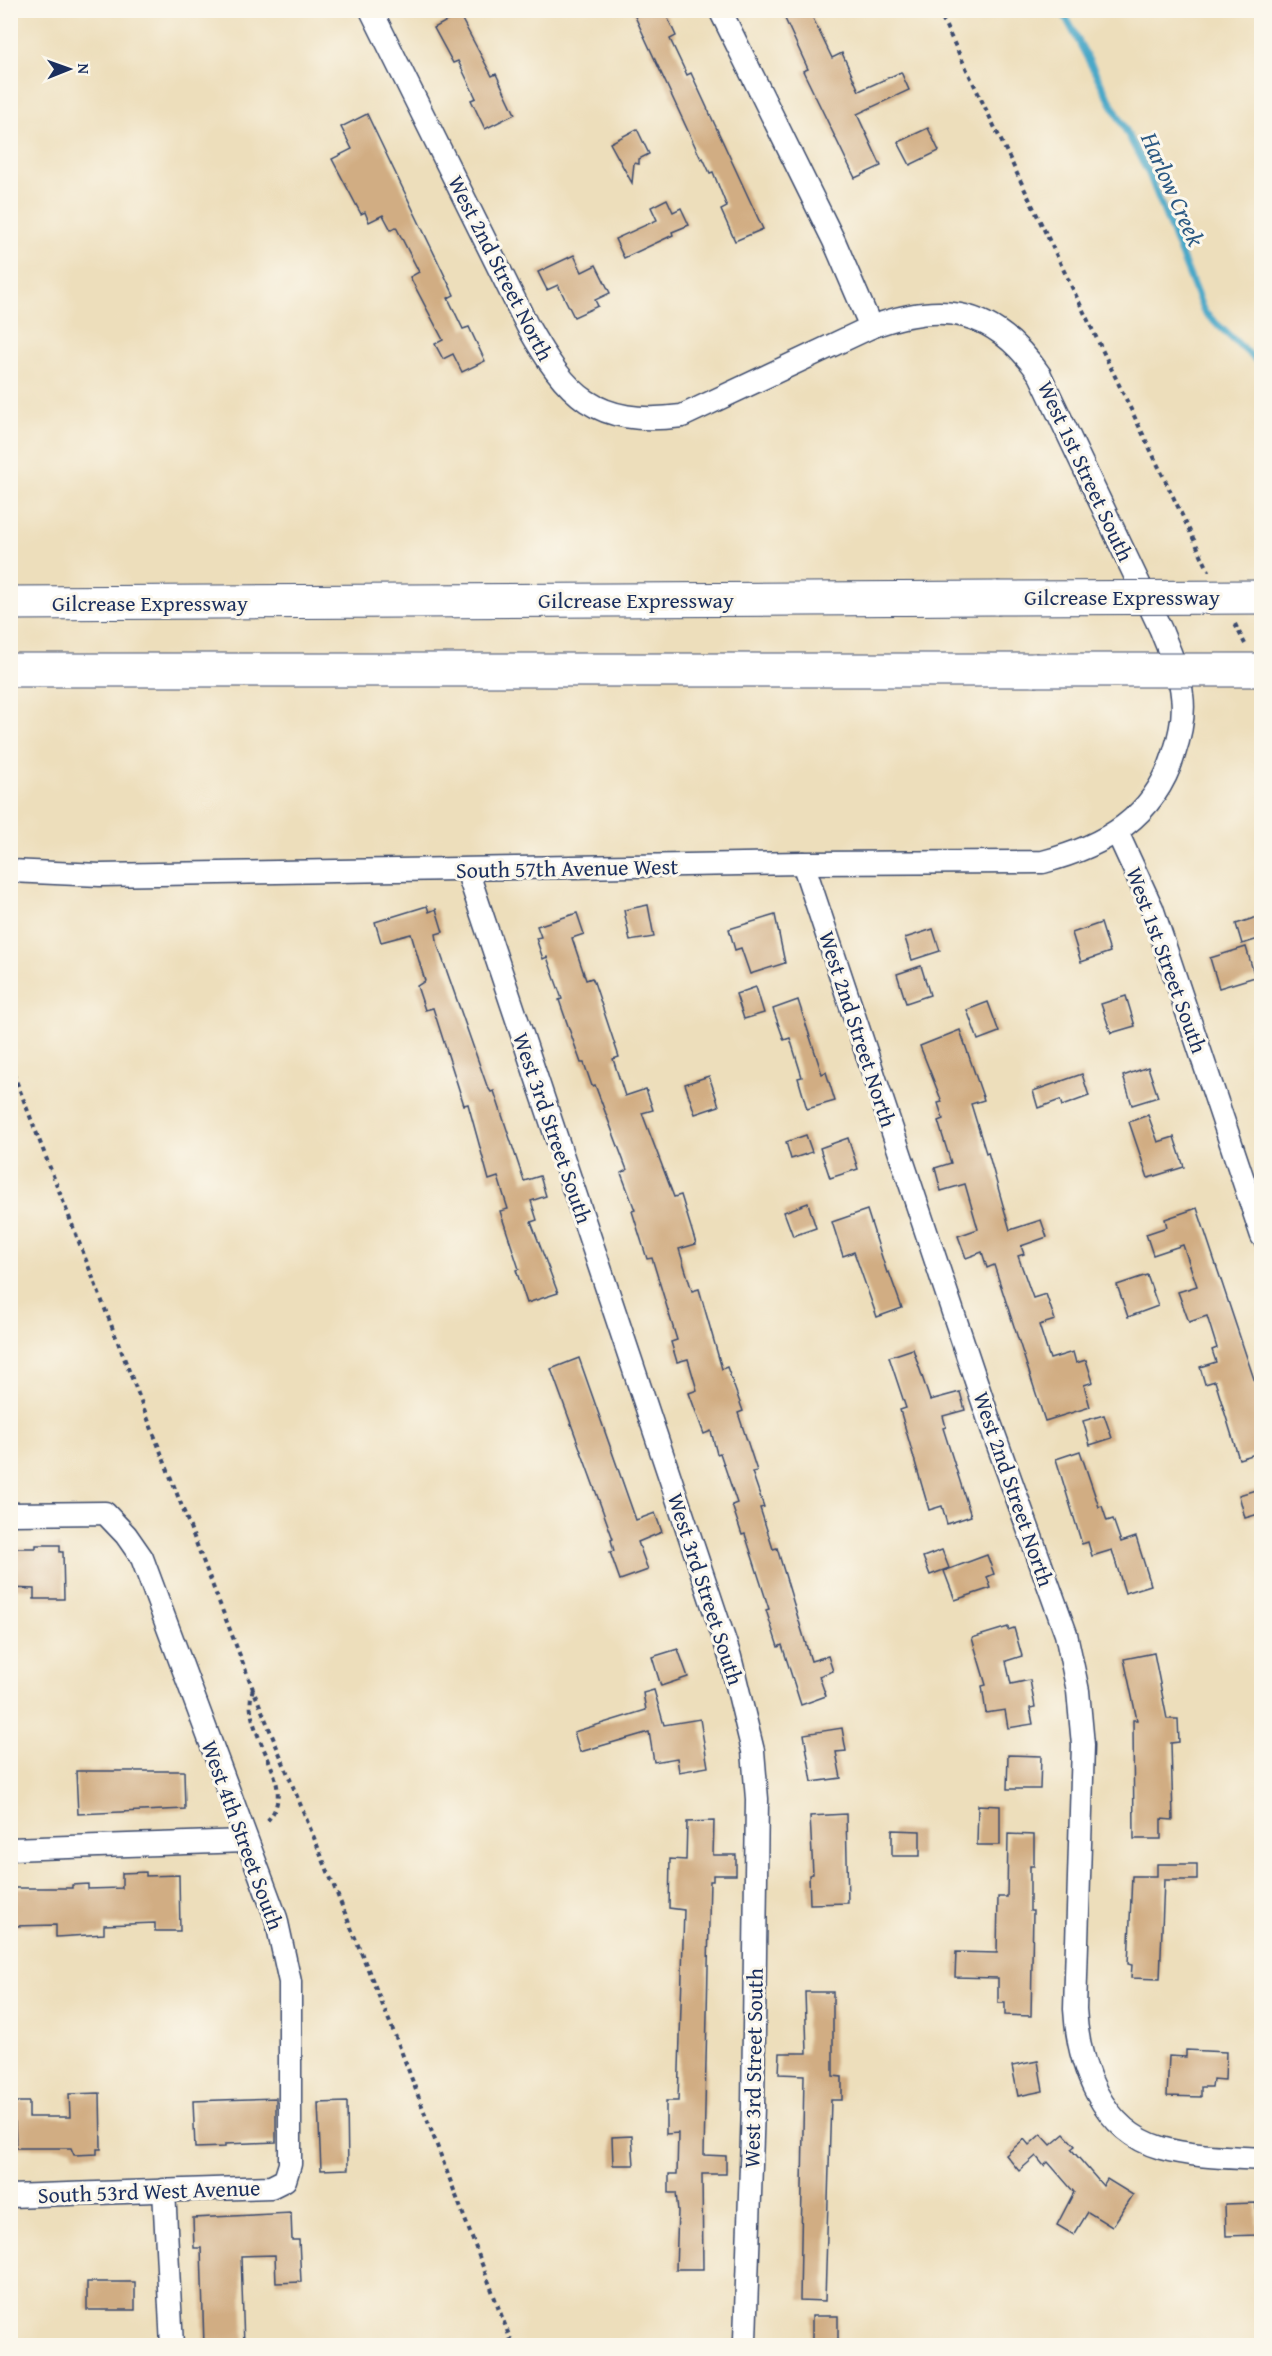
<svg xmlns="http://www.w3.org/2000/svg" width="1272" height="2356" viewBox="0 0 1272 2356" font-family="'Gentium Book Plus',serif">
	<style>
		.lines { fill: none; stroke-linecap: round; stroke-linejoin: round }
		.stream { stroke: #49a8c8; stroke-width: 7 }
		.building { fill: #d1ad83 }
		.street-casing { stroke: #3a496c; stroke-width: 25 }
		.highway-casing { stroke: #3a496c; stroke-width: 35 }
		.path { stroke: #3a496c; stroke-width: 4; stroke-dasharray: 4.5 4.5; stroke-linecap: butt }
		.street { stroke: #fff; stroke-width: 22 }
		.highway { stroke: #fff; stroke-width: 33 }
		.highway-bridge-casing { stroke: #3a496c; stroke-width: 35; stroke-linecap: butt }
		.highway-bridge { stroke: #fff; stroke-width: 33 }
		.labels { text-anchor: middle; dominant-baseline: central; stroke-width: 6; stroke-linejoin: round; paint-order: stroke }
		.street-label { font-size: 22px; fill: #1b2f5e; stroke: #fbf7ec }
		.water-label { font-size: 24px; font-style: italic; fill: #2b5983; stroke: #fbf7ec }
	</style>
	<rect width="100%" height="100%" fill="#fbf7ec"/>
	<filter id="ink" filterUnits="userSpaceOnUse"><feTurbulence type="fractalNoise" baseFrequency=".0167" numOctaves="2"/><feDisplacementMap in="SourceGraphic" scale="12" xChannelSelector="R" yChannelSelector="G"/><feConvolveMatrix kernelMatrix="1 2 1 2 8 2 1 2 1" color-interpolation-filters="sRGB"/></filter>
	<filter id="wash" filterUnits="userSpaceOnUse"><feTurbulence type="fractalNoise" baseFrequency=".008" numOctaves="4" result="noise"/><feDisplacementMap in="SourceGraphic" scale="24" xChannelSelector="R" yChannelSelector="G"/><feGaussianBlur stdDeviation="1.35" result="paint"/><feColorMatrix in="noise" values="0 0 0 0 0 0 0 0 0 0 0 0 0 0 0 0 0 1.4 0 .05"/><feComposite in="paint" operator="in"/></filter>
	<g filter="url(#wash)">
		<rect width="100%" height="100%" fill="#eddebb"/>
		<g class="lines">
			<path class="stream" d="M 1062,10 L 1149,174 L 1204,312 L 1259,363 L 1262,371"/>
		</g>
		<g id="blocks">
			<g class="building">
				<path d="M 632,10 L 664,10 L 676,36 L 670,39 L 687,75 L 691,73 L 763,229 L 735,241 L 721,210 L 727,207 L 713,172 L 710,173 L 703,158 L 701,159 Z"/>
				<path d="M 781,10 L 809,10 L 832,58 L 842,53 L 859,91 L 901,72 L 909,90 L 857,114 L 881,166 L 855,178 L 803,71 L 808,69 Z"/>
				<path d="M 459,14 L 492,76 L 496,74 L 515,114 L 485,129 L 471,100 L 476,98 L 458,61 L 453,63 L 434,28 Z"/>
				<path d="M 367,114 L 454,295 L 448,298 L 463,329 L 469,327 L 485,361 L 462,372 L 453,354 L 443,359 L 435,344 L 443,340 L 410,277 L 419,272 L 396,227 L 391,230 L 383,215 L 369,222 L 365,212 L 361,214 L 332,159 L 352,149 L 341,127 Z"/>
				<path d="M 928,128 L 939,151 L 910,165 L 898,142 Z"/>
				<path d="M 637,129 L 649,154 L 639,159 L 639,164 L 634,163 L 632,183 L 610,143 Z"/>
				<path d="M 667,199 L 673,212 L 681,208 L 689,225 L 672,232 L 673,235 L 624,258 L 615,239 L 657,220 L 651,207 Z"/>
				<path d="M 574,255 L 582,272 L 596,265 L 610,293 L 595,300 L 598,306 L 574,317 L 558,285 L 547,290 L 538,272 Z"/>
				<path d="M 648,905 L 654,937 L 630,941 L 624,910 Z"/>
				<path d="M 427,906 L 429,912 L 436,909 L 443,932 L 436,934 L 438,946 L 487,1086 L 491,1092 L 494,1091 L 524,1181 L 540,1176 L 546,1196 L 531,1201 L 537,1220 L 531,1222 L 558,1293 L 527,1303 L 516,1270 L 519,1269 L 500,1211 L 508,1209 L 498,1177 L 489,1180 L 468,1104 L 464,1105 L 433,1008 L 425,1010 L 417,986 L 425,981 L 411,934 L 381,942 L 375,922 Z"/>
				<path d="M 577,913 L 584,934 L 572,938 L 586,980 L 592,978 L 594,982 L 619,1057 L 613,1059 L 625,1096 L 646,1089 L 653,1110 L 642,1113 L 674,1197 L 681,1195 L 696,1244 L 679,1249 L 692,1291 L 699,1289 L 722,1369 L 727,1367 L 743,1411 L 738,1413 L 757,1471 L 752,1472 L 764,1507 L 760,1508 L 773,1549 L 777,1548 L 811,1661 L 828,1656 L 833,1671 L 819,1676 L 826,1696 L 801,1705 L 782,1645 L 778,1647 L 766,1610 L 769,1609 L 745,1534 L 742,1535 L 732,1505 L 737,1503 L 720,1453 L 717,1454 L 711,1431 L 704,1434 L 689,1393 L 697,1390 L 688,1359 L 677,1362 L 671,1342 L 677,1340 L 652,1258 L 647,1259 L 632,1211 L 635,1210 L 621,1173 L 627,1170 L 595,1085 L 592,1086 L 584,1063 L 581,1063 L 559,1000 L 562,999 L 547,957 L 543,959 L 536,938 L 541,937 L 537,926 Z"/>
				<path d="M 775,915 L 785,963 L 750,974 L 741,948 L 735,950 L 729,929 Z"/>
				<path d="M 1257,917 L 1262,938 L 1242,944 L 1236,924 Z"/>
				<path d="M 1101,923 L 1110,952 L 1081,962 L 1072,933 Z"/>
				<path d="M 933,929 L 940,951 L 912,960 L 905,938 Z"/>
				<path d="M 1246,947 L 1255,977 L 1219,988 L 1210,958 Z"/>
				<path d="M 921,966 L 930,995 L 906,1003 L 897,974 Z"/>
				<path d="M 756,987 L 764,1013 L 744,1019 L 736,994 Z"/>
				<path d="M 1126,996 L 1135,1026 L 1111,1033 L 1101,1004 Z"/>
				<path d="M 798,1000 L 822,1074 L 826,1072 L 835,1101 L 807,1109 L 798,1078 L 802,1077 L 790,1038 L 784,1040 L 773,1009 Z"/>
				<path d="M 988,1002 L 999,1032 L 978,1040 L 967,1010 Z"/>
				<path d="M 960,1030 L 984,1100 L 971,1104 L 986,1153 L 988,1152 L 1010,1230 L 1041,1220 L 1047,1237 L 1021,1246 L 1024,1254 L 1018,1256 L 1033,1298 L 1046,1294 L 1055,1320 L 1039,1325 L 1050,1359 L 1073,1352 L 1076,1363 L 1086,1360 L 1093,1382 L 1084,1385 L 1090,1407 L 1045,1421 L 994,1265 L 987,1268 L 982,1252 L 966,1258 L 958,1236 L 978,1229 L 965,1184 L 941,1191 L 935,1168 L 951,1163 L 938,1121 L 943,1119 L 938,1103 L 942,1102 L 920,1046 Z"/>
				<path d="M 1148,1067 L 1158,1097 L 1132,1105 L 1123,1076 Z"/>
				<path d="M 1082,1074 L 1089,1096 L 1062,1106 L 1060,1100 L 1038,1108 L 1033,1091 Z"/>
				<path d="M 709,1076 L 719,1106 L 695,1114 L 685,1084 Z"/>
				<path d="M 1148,1115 L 1158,1142 L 1174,1137 L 1184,1167 L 1148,1178 L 1129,1122 Z"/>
				<path d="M 806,1135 L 812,1152 L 791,1159 L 786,1142 Z"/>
				<path d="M 848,1138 L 858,1169 L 830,1178 L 820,1148 Z"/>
				<path d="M 808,1203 L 816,1228 L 793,1236 L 784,1212 Z"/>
				<path d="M 1197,1208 L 1262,1403 L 1262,1452 L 1239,1459 L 1215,1381 L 1205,1384 L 1200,1367 L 1216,1362 L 1212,1350 L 1217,1348 L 1207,1316 L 1189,1322 L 1178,1292 L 1197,1286 L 1183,1245 L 1153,1255 L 1146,1234 L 1167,1227 L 1165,1219 Z"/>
				<path d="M 867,1210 L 887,1273 L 889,1272 L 902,1308 L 877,1317 L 854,1252 L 843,1256 L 832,1222 Z"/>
				<path d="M 1147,1275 L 1158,1306 L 1128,1317 L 1117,1285 Z"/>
				<path d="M 913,1349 L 930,1400 L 960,1392 L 965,1410 L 943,1416 L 946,1427 L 943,1428 L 971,1516 L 947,1524 L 942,1506 L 929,1510 L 900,1410 L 906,1408 L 889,1357 Z"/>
				<path d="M 579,1358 L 636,1520 L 655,1513 L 662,1532 L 638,1542 L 648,1570 L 620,1580 L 610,1552 L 614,1551 L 611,1540 L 613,1539 L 551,1369 Z"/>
				<path d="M 1104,1415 L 1112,1438 L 1090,1445 L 1083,1421 Z"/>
				<path d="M 1080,1451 L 1099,1507 L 1102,1506 L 1107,1521 L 1113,1519 L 1121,1542 L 1136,1537 L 1151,1585 L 1125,1593 L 1112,1550 L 1092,1556 L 1088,1542 L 1082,1544 L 1056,1459 Z"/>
				<path d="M 1262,1488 L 1262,1513 L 1245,1518 L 1239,1495 Z"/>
				<path d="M 36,1545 L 60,1545 L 60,1552 L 63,1552 L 64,1599 L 34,1599 L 34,1589 L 10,1588 L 10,1548 L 36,1548 Z"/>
				<path d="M 942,1550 L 949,1568 L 930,1575 L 923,1557 Z"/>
				<path d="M 987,1555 L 994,1574 L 987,1577 L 991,1588 L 955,1600 L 944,1571 Z"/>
				<path d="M 1008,1627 L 1008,1630 L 1014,1628 L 1022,1656 L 1006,1661 L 1011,1684 L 1030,1680 L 1035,1707 L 1030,1708 L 1033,1724 L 1008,1728 L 1005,1710 L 986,1713 L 982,1686 L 986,1685 L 972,1638 Z"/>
				<path d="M 678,1649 L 688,1677 L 661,1686 L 652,1657 Z"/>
				<path d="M 1154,1653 L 1167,1719 L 1178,1719 L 1179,1742 L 1171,1743 L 1173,1820 L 1161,1819 L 1161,1839 L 1134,1839 L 1133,1720 L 1137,1720 L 1124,1659 Z"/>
				<path d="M 654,1690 L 664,1725 L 700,1719 L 708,1767 L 679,1772 L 677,1758 L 654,1762 L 649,1732 L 580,1752 L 574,1732 L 646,1710 L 643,1693 Z"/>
				<path d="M 842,1728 L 846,1751 L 836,1752 L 841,1778 L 812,1782 L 804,1734 Z"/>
				<path d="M 1008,1755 L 1041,1756 L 1040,1789 L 1007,1789 Z"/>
				<path d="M 76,1771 L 184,1771 L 185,1809 L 78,1814 Z"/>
				<path d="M 978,1805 L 1000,1806 L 1000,1845 L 977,1845 Z"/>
				<path d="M 846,1814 L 848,1903 L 810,1904 L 809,1875 L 813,1874 L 810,1816 Z"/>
				<path d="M 714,1821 L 713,1855 L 736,1855 L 736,1875 L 713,1875 L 713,1881 L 710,1881 L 709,1920 L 704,2155 L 726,2156 L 726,2174 L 702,2174 L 703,2269 L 676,2269 L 678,2211 L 676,2193 L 669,2193 L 669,2174 L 677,2174 L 678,2133 L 666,2134 L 666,2101 L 678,2101 L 684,1910 L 669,1908 L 670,1859 L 686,1860 L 687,1822 Z"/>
				<path d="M 892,1830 L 920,1831 L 920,1856 L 892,1856 Z"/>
				<path d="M 1008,1834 L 1034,1835 L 1034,1866 L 1030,1866 L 1030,1911 L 1033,1911 L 1031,2016 L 1005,2015 L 1005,2003 L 998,2003 L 998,1978 L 955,1977 L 956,1952 L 997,1953 L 998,1897 L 1007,1897 Z"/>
				<path d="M 1157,1864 L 1197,1864 L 1197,1880 L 1164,1880 L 1160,1979 L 1131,1978 L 1132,1965 L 1128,1964 L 1132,1876 L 1157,1876 Z"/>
				<path d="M 146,1872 L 146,1876 L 179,1875 L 180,1931 L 155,1931 L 155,1923 L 104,1925 L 104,1934 L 56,1937 L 56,1925 L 13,1926 L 13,1888 L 72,1888 L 72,1885 L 88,1884 L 88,1889 L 122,1888 L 122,1873 Z"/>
				<path d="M 805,1992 L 833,1992 L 833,2076 L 842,2077 L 842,2100 L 831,2100 L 825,2301 L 800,2300 L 804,2075 L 779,2074 L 780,2053 L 807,2053 Z"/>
				<path d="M 1186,2050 L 1226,2052 L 1225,2080 L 1213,2079 L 1212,2087 L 1201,2087 L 1201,2097 L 1167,2096 L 1169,2056 L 1186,2057 Z"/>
				<path d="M 1038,2061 L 1043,2091 L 1018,2096 L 1012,2066 Z"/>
				<path d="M 100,2093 L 101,2149 L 97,2149 L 97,2154 L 74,2155 L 71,2148 L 16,2148 L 15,2122 L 10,2122 L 10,2102 L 29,2102 L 29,2117 L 70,2117 L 69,2094 Z"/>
				<path d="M 276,2098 L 276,2142 L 225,2144 L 225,2147 L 195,2148 L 193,2101 Z"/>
				<path d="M 347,2102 L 348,2169 L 321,2170 L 318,2103 Z"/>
				<path d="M 1041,2134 L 1051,2145 L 1064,2134 L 1075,2146 L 1071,2149 L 1103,2186 L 1107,2179 L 1133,2195 L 1112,2227 L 1088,2212 L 1074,2235 L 1057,2225 L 1074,2192 L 1048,2162 L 1044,2166 L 1036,2156 L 1019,2171 L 1006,2155 L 1024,2139 L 1029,2145 Z"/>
				<path d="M 632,2136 L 634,2165 L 613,2165 L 612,2137 Z"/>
				<path d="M 1256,2203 L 1257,2235 L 1226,2236 L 1225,2204 Z"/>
				<path d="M 291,2213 L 292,2240 L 299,2240 L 301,2282 L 276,2283 L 275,2255 L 241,2256 L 244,2346 L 204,2346 L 201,2248 L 194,2248 L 193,2218 Z"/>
				<rect x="87" y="2282" width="48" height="28"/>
				<rect x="812" y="2316" width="26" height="30"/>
			</g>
		</g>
	</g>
	<g filter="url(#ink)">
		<use href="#blocks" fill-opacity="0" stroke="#3a496c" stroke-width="1.5"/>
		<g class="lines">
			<defs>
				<g id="street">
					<path d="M 720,10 L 834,241 L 871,327"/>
					<path d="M 1117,832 L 1152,908 L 1262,1236"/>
					<path d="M 803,863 L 990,1423 L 1066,1634 L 1078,1691 L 1083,1745 L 1075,2009 C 1078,2064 1101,2131 1161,2148 C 1193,2157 1229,2157 1262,2159"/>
					<path d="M 467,870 L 730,1657 L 753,1751 L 757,1799 L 753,2107 L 745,2340"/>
					<path d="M 10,871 L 100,875 L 803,863 L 1043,862 C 1104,846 1154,818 1174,754 C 1180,736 1185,715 1182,695 C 1180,673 1169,651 1161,630 L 1040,375 C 995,309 943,300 871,327 L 682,416 C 595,427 567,396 527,325 L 371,10"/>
					<path d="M 10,1514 L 105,1513 L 126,1535 L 142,1558 L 276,1918 L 290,1982 L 290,2164 L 285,2180 L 271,2187 L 10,2196"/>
					<path d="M 10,1849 L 246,1841"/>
					<path d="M 164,2190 L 172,2346"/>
				</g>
				<g id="highway">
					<path d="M 10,603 L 997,598"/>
					<path d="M 10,670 L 1035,670"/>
				</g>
			</defs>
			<use href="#street" class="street-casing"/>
			<use href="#highway" class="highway-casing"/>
			<g class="path">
				<path d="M 938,10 L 1209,571"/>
				<path d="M 1235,624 L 1245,644"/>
				<path d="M 10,1065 L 253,1689 L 397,2040 L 513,2346"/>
				<path d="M 253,1689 C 237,1734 306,1786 264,1824"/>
			</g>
			<use href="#street" class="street"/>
			<use href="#highway" class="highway"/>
			<defs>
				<g id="highway-bridge">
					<path d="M 997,598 L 1262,597"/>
					<path d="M 1035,670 L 1262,670"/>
				</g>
			</defs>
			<use href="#highway-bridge" class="highway-bridge-casing"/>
			<use href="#highway-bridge" class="highway-bridge"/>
		</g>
	</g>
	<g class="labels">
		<g class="street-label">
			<text transform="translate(501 268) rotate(63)">West 2nd Street North</text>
			<text transform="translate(1086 471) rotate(65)">West 1st Street South</text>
			<text x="1122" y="597">Gilcrease Expressway</text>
			<text x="636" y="600">Gilcrease Expressway</text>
			<text x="150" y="603">Gilcrease Expressway</text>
			<text transform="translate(567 868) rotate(-1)">South 57th Avenue West</text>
			<text transform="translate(1167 960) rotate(70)">West 1st Street South</text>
			<text transform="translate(858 1029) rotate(72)">West 2nd Street North</text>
			<text transform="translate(553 1128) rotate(71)">West 3rd Street South</text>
			<text transform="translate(1014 1489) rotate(71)">West 2nd Street North</text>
			<text transform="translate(706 1589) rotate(72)">West 3rd Street South</text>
			<text transform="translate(243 1835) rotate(70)">West 4th Street South</text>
			<text transform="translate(753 2068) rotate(-89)">West 3rd Street South</text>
			<text transform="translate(149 2191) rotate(-2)">South 53rd West Avenue</text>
		</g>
		<g class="water-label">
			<text transform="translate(1173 189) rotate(66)">Harlow Creek</text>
		</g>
	</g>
	<rect width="1272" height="2356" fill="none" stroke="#fbf7ec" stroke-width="36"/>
	<g transform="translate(69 69) rotate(89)" stroke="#fbf7ec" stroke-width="4.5" paint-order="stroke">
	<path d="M0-4.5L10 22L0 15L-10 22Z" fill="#1b2f5e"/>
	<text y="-9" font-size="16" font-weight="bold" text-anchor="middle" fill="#1b2f5e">N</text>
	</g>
</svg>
